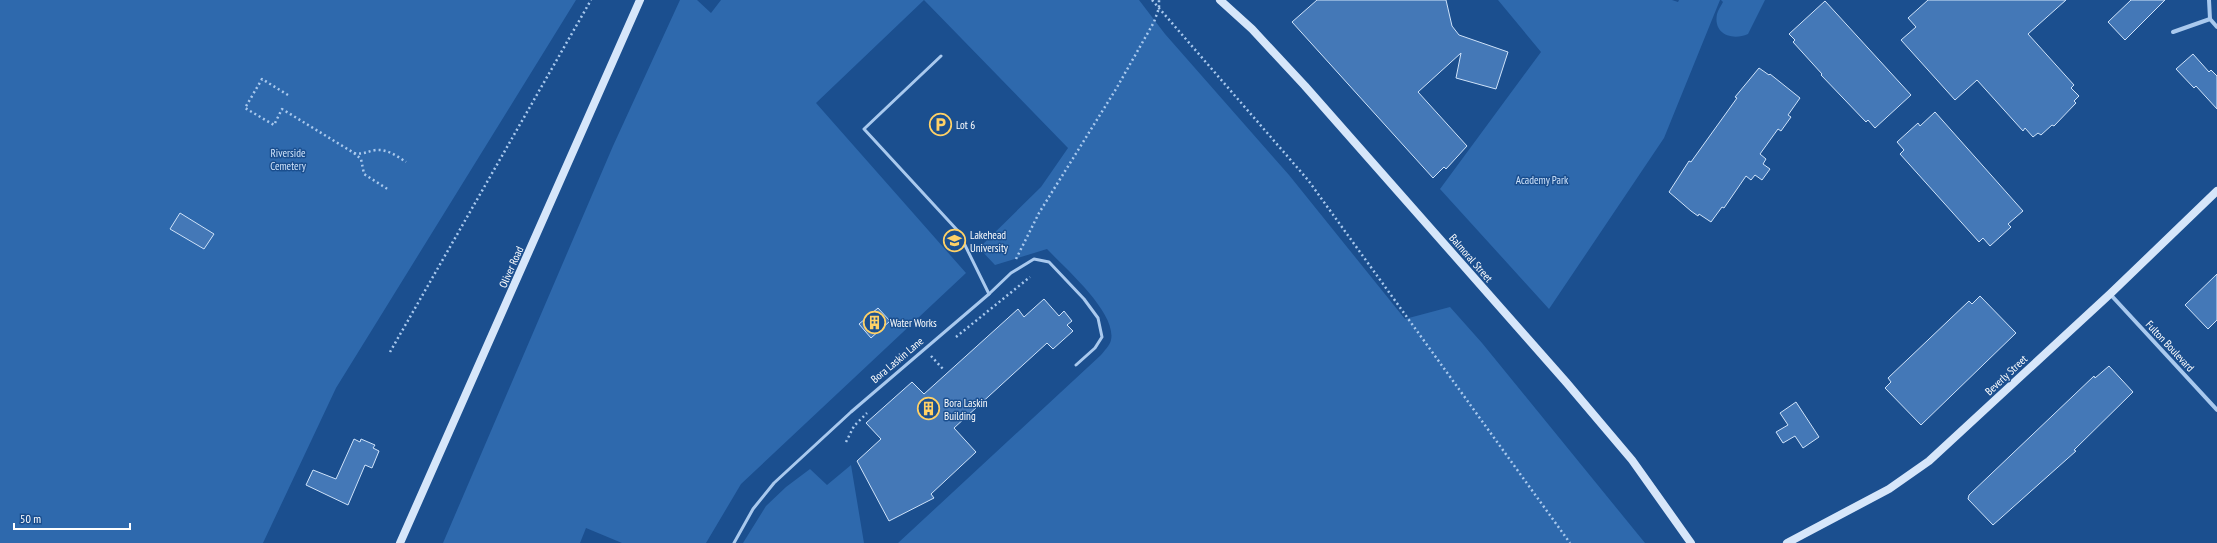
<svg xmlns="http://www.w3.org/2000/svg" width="2217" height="543" viewBox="0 0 2217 543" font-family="'PT Sans Narrow',sans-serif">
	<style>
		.green { fill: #2e69ad }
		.building { fill: #4478b7; stroke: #cfe3fa }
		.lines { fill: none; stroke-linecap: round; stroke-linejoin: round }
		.path { stroke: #a9c9ee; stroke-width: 2.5; stroke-dasharray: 2 3; stroke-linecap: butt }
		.lane { stroke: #a9c9ee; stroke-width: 3 }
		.street { stroke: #a9c9ee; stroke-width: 4 }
		.secondary { stroke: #d6e6fa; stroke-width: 8 }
		.labels { text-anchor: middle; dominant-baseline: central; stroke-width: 3; stroke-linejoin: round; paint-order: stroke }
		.poi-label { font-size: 11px; fill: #fff; stroke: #1b4f8f; text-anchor: start }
		.park-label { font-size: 11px; fill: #cfe3fa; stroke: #1b4f8f }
		.street-label { font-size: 11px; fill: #fff; stroke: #1b4f8f }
	</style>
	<rect width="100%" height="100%" fill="#1b4f8f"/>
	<g class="green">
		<path d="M 0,0 L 576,0 L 336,388 L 263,543 L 0,543 Z"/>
		<path d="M 680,0 L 697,0 L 711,13 L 721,0 L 1139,0 L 1165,34 L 1289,175 L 1405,319 L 1450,307 L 1482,343 L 1645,543 L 898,543 L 1101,355 C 1104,351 1110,345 1111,340 C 1117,313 1065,268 1047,249 L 995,265 L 979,248 L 1041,187 L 1068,148 L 924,0 L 816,103 L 966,273 L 741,484 L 706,543 L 622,543 L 586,528 L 580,543 L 443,543 L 613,146 Z"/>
		<path d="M 1498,0 L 1672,0 L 1678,2 L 1679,0 L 1720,0 L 1664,138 L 1549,309 L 1440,189 L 1541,52 Z"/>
		<path d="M 1721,0 L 1765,0 L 1748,34 C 1732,41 1713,34 1717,14 C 1718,10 1721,6 1723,2 Z"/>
		<path d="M 851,465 L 864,543 L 743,543 L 766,506 L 786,487 L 810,469 L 827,485 Z"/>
	</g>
	<g class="building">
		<path d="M 1317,0 L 1446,0 L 1452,26 L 1459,35 L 1508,52 L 1496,89 L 1456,78 L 1461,53 L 1418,92 L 1467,146 L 1446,169 L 1444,167 L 1433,178 L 1292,22 Z"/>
		<path d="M 1928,0 L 2066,0 L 2028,34 L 2074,85 L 2071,88 L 2079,96 L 2074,101 L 2076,103 L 2054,126 L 2052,125 L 2041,135 L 2038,133 L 2033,137 L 2025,128 L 2023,131 L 1977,80 L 1955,100 L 1901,40 L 1916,27 L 1908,18 Z"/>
		<path d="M 2131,0 L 2165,0 L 2125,40 L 2108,22 Z"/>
		<path d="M 1825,1 L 1911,95 L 1875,128 L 1868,120 L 1866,122 L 1821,75 L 1822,74 L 1793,42 L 1795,40 L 1789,34 Z"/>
		<path d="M 2193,54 L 2209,72 L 2211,70 L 2217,76 L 2217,109 L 2196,86 L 2194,88 L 2176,69 Z"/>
		<path d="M 1759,68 L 1769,75 L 1770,74 L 1800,98 L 1788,115 L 1791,117 L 1781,131 L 1778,129 L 1760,154 L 1766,159 L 1763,164 L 1770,169 L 1762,180 L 1755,175 L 1751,180 L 1746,176 L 1724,208 L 1722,207 L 1711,222 L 1699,214 L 1698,216 L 1691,211 L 1669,192 L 1689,161 L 1691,162 L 1737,98 L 1735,97 Z"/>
		<path d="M 1935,112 L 2023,211 L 2008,224 L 2011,227 L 1990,246 L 1983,238 L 1979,242 L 1900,154 L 1904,150 L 1897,142 L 1918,123 L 1920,126 Z"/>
		<path d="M 180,213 L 214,234 L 204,249 L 170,229 Z"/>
		<path d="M 2217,274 L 2217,320 L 2208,329 L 2185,305 Z"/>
		<path d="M 1980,296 L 2016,333 L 1921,425 L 1885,388 L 1891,382 L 1888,378 L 1969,301 L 1972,304 Z"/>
		<path d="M 1044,299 L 1059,316 L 1064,311 L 1072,321 L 1067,325 L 1073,331 L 1053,349 L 1047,343 L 954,428 L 976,452 L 931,494 L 934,498 L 889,521 L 857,461 L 881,439 L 866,423 L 912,382 L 924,394 L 1018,309 L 1024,317 Z"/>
		<path d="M 878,308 L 890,321 L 871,338 L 859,324 Z"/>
		<path d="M 2109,366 L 2133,392 L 2074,450 L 2076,451 L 1993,525 L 1968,499 L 1969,495 L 2094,376 L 2095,378 Z"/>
		<path d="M 1796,402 L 1819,437 L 1803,448 L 1795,436 L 1783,443 L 1776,432 L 1788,425 L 1780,413 Z"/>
		<path d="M 354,439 L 360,442 L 361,439 L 375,445 L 373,448 L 379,451 L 372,468 L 365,465 L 348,505 L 306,485 L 313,470 L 336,479 Z"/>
	</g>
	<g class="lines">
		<g class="path">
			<path d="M 1152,0 L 1308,180 L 1570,543"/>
			<path d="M 288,95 L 262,79 L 245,108 L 274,125 L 282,109 L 354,153 L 361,159 L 364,174 L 389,190"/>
			<path d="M 354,153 C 363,155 368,151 376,150 C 387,149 397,156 406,162"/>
			<path d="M 1016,259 L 1039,213 L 1116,89 L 1154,22 L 1159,8 L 1159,0"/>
			<path d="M 956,337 L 1030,277"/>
			<path d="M 390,352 L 591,0"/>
			<path d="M 931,356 L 943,369"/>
			<path d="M 846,442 L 854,426 L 867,413"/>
		</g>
		<g class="lane">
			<path d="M 941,56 L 864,129 L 958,231 L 989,294"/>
			<path d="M 734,543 L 753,509 L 774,483 L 851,412 L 989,294 L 1011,273 L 1034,259 L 1049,262 L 1084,299 L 1098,318 L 1102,337 L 1095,348 L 1076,365"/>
		</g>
		<g class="street">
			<path d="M 2209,0 L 2210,19 L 2217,27"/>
			<path d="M 2173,32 L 2210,19"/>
			<path d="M 2110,294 L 2217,410"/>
		</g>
		<g class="secondary">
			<path d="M 1220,0 L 1252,29 L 1305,86 L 1566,382 L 1632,460 L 1691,543"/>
			<path d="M 400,543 L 640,0"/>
			<path d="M 1787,543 L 1889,489 L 1929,461 L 2110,294 L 2217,191"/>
		</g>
	</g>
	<defs>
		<symbol id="parking-ring" viewBox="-11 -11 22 22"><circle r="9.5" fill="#1b4f8f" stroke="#ffd166" stroke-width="1.5"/><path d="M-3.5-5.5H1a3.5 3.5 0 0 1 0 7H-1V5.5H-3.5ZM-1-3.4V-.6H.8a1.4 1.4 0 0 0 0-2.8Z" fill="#ffd166"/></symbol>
		<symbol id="university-ring" viewBox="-11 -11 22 22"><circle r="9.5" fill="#1b4f8f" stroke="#ffd166" stroke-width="1.5"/><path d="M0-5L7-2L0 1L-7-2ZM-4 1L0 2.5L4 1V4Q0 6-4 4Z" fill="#ffd166"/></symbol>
		<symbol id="building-ring" viewBox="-11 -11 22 22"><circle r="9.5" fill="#1b4f8f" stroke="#ffd166" stroke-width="1.5"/><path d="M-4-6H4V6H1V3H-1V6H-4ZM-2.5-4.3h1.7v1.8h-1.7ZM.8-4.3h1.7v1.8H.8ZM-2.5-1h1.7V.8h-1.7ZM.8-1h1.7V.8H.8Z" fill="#ffd166"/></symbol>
	</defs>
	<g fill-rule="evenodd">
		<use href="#parking-ring" x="928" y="112" width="25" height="25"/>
		<use href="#university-ring" x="942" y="228" width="25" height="25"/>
		<use href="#building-ring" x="862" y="310" width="25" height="25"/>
		<use href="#building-ring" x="916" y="396" width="25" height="25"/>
	</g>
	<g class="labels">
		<g class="poi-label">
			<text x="956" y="125">Lot 6</text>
			<text x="970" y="235">Lakehead<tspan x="970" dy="13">University</tspan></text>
			<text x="890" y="323">Water Works</text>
			<text x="944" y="403">Bora Laskin<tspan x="944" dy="13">Building</tspan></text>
		</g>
		<g class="park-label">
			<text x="288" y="153">Riverside<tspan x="288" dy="13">Cemetery</tspan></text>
			<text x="1542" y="180">Academy Park</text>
		</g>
		<g class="street-label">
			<text transform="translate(1471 258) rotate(49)">Balmoral Street</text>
			<text transform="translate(511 267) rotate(-66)">Oliver Road</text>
			<text transform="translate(2170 346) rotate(47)">Fulton Boulevard</text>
			<text transform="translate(897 360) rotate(-40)">Bora Laskin Lane</text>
			<text transform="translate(2006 375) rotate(-43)">Beverly Street</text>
		</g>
	</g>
	<path d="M14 523v6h116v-6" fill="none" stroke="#ffffff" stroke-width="2"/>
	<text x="20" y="523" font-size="12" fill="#ffffff" stroke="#1b4f8f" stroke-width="3" paint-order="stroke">50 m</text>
</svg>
